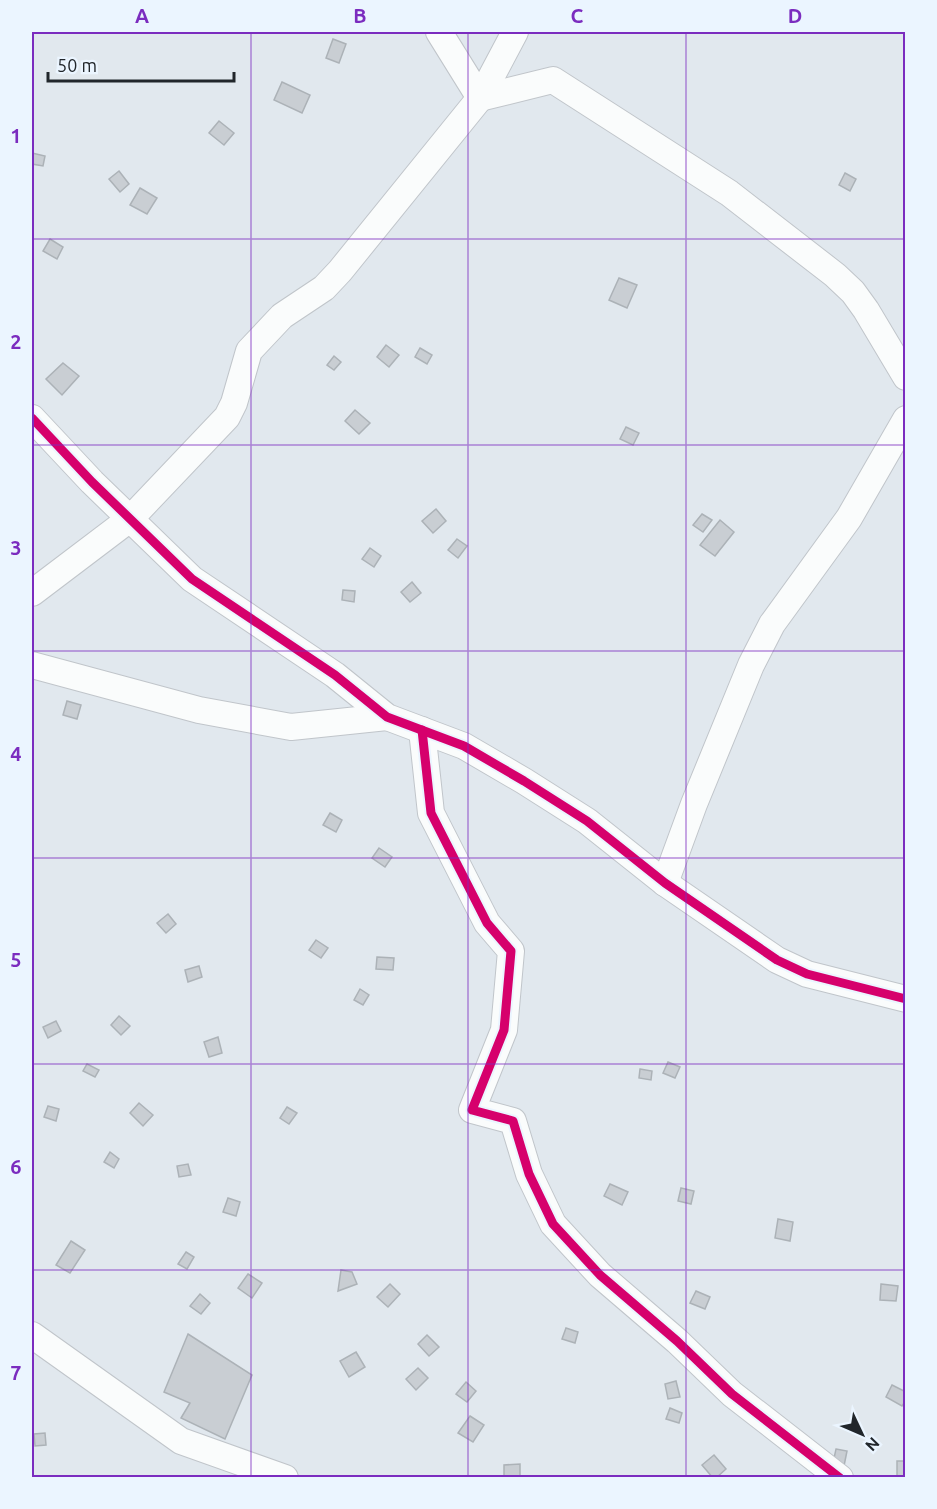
<svg xmlns="http://www.w3.org/2000/svg" width="937" height="1509" viewBox="0 0 937 1509" font-family="Ubuntu,sans-serif">
	<style>
		.building { fill: #c9ced3; stroke: #acb2b7; stroke-width: 1.5 }
		.lines { fill: none; stroke-linecap: round; stroke-linejoin: round }
		.minor-casing { stroke: #c0c5ca; stroke-width: 28 }
		.minor { stroke: #fafcfc; stroke-width: 26 }
		.cycleway-casing { stroke: #ebf5ff; stroke-width: 13 }
		.cycleway { stroke: #d6006c; stroke-width: 9 }
		.grid { fill: none; stroke: #7b2cbf; stroke-width: 1.5; stroke-opacity: 0.55 }
		.neatline { fill: none; stroke: #7b2cbf; stroke-width: 2 }
		.grid-label { font-size: 20px; text-anchor: middle; font-weight: bold; fill: #7b2cbf }
	</style>
	<rect width="100%" height="100%" fill="#e1e8ee"/>
	<g class="building">
		<path d="M 333,39 L 346,44 L 339,63 L 326,58 Z"/>
		<path d="M 282,82 L 310,95 L 302,113 L 274,100 Z"/>
		<path d="M 219,121 L 234,133 L 224,145 L 209,133 Z"/>
		<path d="M 32,153 L 45,156 L 43,166 L 32,164 Z"/>
		<path d="M 119,171 L 129,184 L 120,192 L 109,179 Z"/>
		<path d="M 845,173 L 856,179 L 850,191 L 839,185 Z"/>
		<path d="M 140,188 L 157,198 L 147,214 L 130,205 Z"/>
		<path d="M 50,239 L 63,247 L 57,259 L 43,251 Z"/>
		<path d="M 619,278 L 637,285 L 627,308 L 609,300 Z"/>
		<path d="M 386,345 L 399,355 L 389,367 L 377,357 Z"/>
		<path d="M 420,348 L 432,355 L 427,364 L 415,357 Z"/>
		<path d="M 334,356 L 341,362 L 334,370 L 327,365 Z"/>
		<path d="M 63,363 L 79,376 L 62,395 L 46,379 Z"/>
		<path d="M 355,410 L 370,423 L 359,434 L 345,421 Z"/>
		<path d="M 626,427 L 639,433 L 633,445 L 620,439 Z"/>
		<path d="M 436,509 L 446,521 L 433,533 L 422,521 Z"/>
		<path d="M 702,514 L 712,520 L 703,532 L 693,525 Z"/>
		<path d="M 720,520 L 734,532 L 715,556 L 700,545 Z"/>
		<path d="M 457,539 L 467,546 L 458,558 L 448,550 Z"/>
		<path d="M 370,548 L 381,556 L 374,567 L 362,559 Z"/>
		<path d="M 412,582 L 421,593 L 410,602 L 401,592 Z"/>
		<path d="M 343,590 L 355,591 L 354,602 L 342,600 Z"/>
		<path d="M 67,701 L 81,705 L 77,719 L 63,715 Z"/>
		<path d="M 330,813 L 342,820 L 336,832 L 323,825 Z"/>
		<path d="M 379,848 L 392,857 L 385,867 L 372,858 Z"/>
		<path d="M 168,914 L 176,924 L 166,933 L 157,923 Z"/>
		<path d="M 316,940 L 328,948 L 321,958 L 309,950 Z"/>
		<path d="M 377,957 L 394,958 L 393,970 L 376,969 Z"/>
		<path d="M 199,966 L 202,977 L 188,982 L 185,970 Z"/>
		<path d="M 360,989 L 369,995 L 363,1005 L 354,1000 Z"/>
		<path d="M 119,1016 L 130,1026 L 121,1035 L 111,1025 Z"/>
		<path d="M 56,1021 L 61,1031 L 48,1038 L 43,1027 Z"/>
		<path d="M 218,1037 L 222,1053 L 209,1057 L 204,1042 Z"/>
		<path d="M 668,1062 L 680,1067 L 675,1078 L 663,1073 Z"/>
		<path d="M 87,1064 L 99,1070 L 95,1077 L 83,1071 Z"/>
		<path d="M 640,1069 L 652,1071 L 651,1080 L 639,1078 Z"/>
		<path d="M 139,1103 L 153,1115 L 143,1126 L 130,1113 Z"/>
		<path d="M 48,1106 L 59,1109 L 56,1121 L 44,1117 Z"/>
		<path d="M 287,1107 L 297,1113 L 289,1124 L 280,1118 Z"/>
		<path d="M 110,1152 L 119,1159 L 114,1168 L 104,1162 Z"/>
		<path d="M 188,1164 L 191,1175 L 179,1177 L 177,1166 Z"/>
		<path d="M 610,1184 L 628,1192 L 622,1205 L 604,1196 Z"/>
		<path d="M 681,1188 L 694,1191 L 691,1204 L 678,1201 Z"/>
		<path d="M 228,1198 L 240,1202 L 236,1216 L 223,1212 Z"/>
		<path d="M 778,1219 L 793,1222 L 790,1241 L 775,1238 Z"/>
		<path d="M 71,1241 L 85,1250 L 70,1273 L 56,1265 Z"/>
		<path d="M 186,1252 L 194,1257 L 187,1269 L 178,1264 Z"/>
		<path d="M 341,1270 L 352,1272 L 357,1284 L 338,1291 Z"/>
		<path d="M 248,1274 L 262,1283 L 252,1298 L 238,1288 Z"/>
		<path d="M 390,1284 L 400,1294 L 388,1307 L 377,1297 Z"/>
		<path d="M 881,1284 L 898,1286 L 896,1301 L 880,1300 Z"/>
		<path d="M 696,1291 L 710,1297 L 705,1309 L 690,1303 Z"/>
		<path d="M 200,1294 L 210,1303 L 201,1314 L 190,1306 Z"/>
		<path d="M 566,1328 L 578,1332 L 575,1343 L 562,1339 Z"/>
		<path d="M 188,1334 L 252,1375 L 225,1439 L 181,1418 L 190,1403 L 164,1392 Z"/>
		<path d="M 427,1335 L 439,1347 L 429,1356 L 418,1344 Z"/>
		<path d="M 356,1352 L 365,1367 L 349,1377 L 340,1361 Z"/>
		<path d="M 418,1368 L 428,1378 L 416,1390 L 406,1379 Z"/>
		<path d="M 676,1381 L 680,1397 L 668,1399 L 665,1384 Z"/>
		<path d="M 466,1382 L 476,1391 L 467,1402 L 456,1394 Z"/>
		<path d="M 892,1385 L 906,1392 L 906,1400 L 902,1406 L 886,1397 Z"/>
		<path d="M 670,1408 L 682,1413 L 679,1423 L 666,1419 Z"/>
		<path d="M 470,1416 L 484,1425 L 473,1442 L 458,1433 Z"/>
		<path d="M 45,1433 L 46,1445 L 35,1446 L 34,1434 Z"/>
		<path d="M 836,1449 L 847,1451 L 844,1466 L 833,1463 Z"/>
		<path d="M 714,1455 L 726,1469 L 716,1478 L 713,1478 L 702,1465 Z"/>
		<rect x="897" y="1461" width="9" height="16"/>
		<path d="M 520,1464 L 520,1478 L 504,1478 L 504,1465 Z"/>
	</g>
	<g class="lines">
		<defs>
			<g id="minor">
				<path d="M 439,32 L 480,98 L 553,80 L 729,193 L 835,275 L 853,292 L 866,310 L 906,377"/>
				<path d="M 32,418 L 92,482 L 192,579 L 335,675 L 387,717 L 464,746 L 524,781 L 587,821 L 665,883 L 777,960 L 807,974 L 906,999"/>
				<path d="M 32,593 L 131,518 L 227,417 L 234,403 L 249,351 L 282,316 L 324,288 L 340,271 L 480,98 L 515,32"/>
				<path d="M 32,665 L 199,710 L 291,727 L 387,717"/>
				<path d="M 422,730 L 431,813 L 487,923 L 511,951 L 504,1030 L 472,1110 L 513,1121 L 529,1174 L 553,1224 L 600,1275 L 677,1341 L 732,1394 L 840,1478"/>
				<path d="M 665,883 L 694,804 L 751,665 L 772,624 L 849,518 L 906,419"/>
				<path d="M 32,1335 L 181,1441 L 285,1478"/>
			</g>
		</defs>
		<use href="#minor" class="minor-casing"/>
		<use href="#minor" class="minor"/>
		<defs>
			<g id="cycleway">
				<path d="M 32,418 L 92,482 L 192,579 L 335,675 L 387,717 L 464,746 L 524,781 L 587,821 L 665,883 L 777,960 L 807,974 L 906,999"/>
				<path d="M 422,730 L 431,813 L 487,923 L 511,951 L 504,1030 L 472,1110 L 513,1121 L 529,1174 L 553,1224 L 600,1275 L 677,1341 L 732,1394 L 840,1478"/>
			</g>
		</defs>
		<use href="#cycleway" class="cycleway-casing"/>
		<use href="#cycleway" class="cycleway"/>
	</g>
	<path class="grid" d="M 251,32 L 251,1478M 468,32 L 468,1478M 686,32 L 686,1478M 32,239 L 906,239M 32,445 L 906,445M 32,651 L 906,651M 32,858 L 906,858M 32,1064 L 906,1064M 32,1270 L 906,1270"/>
	<rect width="937" height="1509" fill="none" stroke="#ebf5ff" stroke-width="66"/>
	<g transform="translate(862 1434) rotate(134)" stroke="#ebf5ff" stroke-width="4.5" paint-order="stroke">
	<path d="M0-4.5L10 22L0 15L-10 22Z" fill="#21262b"/>
	<text y="-9" font-size="16" font-weight="bold" text-anchor="middle" fill="#21262b">N</text>
	</g>
	<path d="M48 72v9h186v-9" fill="none" stroke="#21262b" stroke-width="3"/>
	<text x="57" y="72" font-size="18" fill="#21262b" stroke="#ebf5ff" stroke-width="4.5" paint-order="stroke">50 m</text>
	<rect x="33" y="33" width="871" height="1443" class="neatline"/>
	<g class="grid-label">
		<text x="142" y="23">A</text>
		<text x="360" y="23">B</text>
		<text x="577" y="23">C</text>
		<text x="795" y="23">D</text>
		<text x="16" y="143">1</text>
		<text x="16" y="349">2</text>
		<text x="16" y="555">3</text>
		<text x="16" y="761">4</text>
		<text x="16" y="967">5</text>
		<text x="16" y="1174">6</text>
		<text x="16" y="1380">7</text>
	</g>
</svg>
